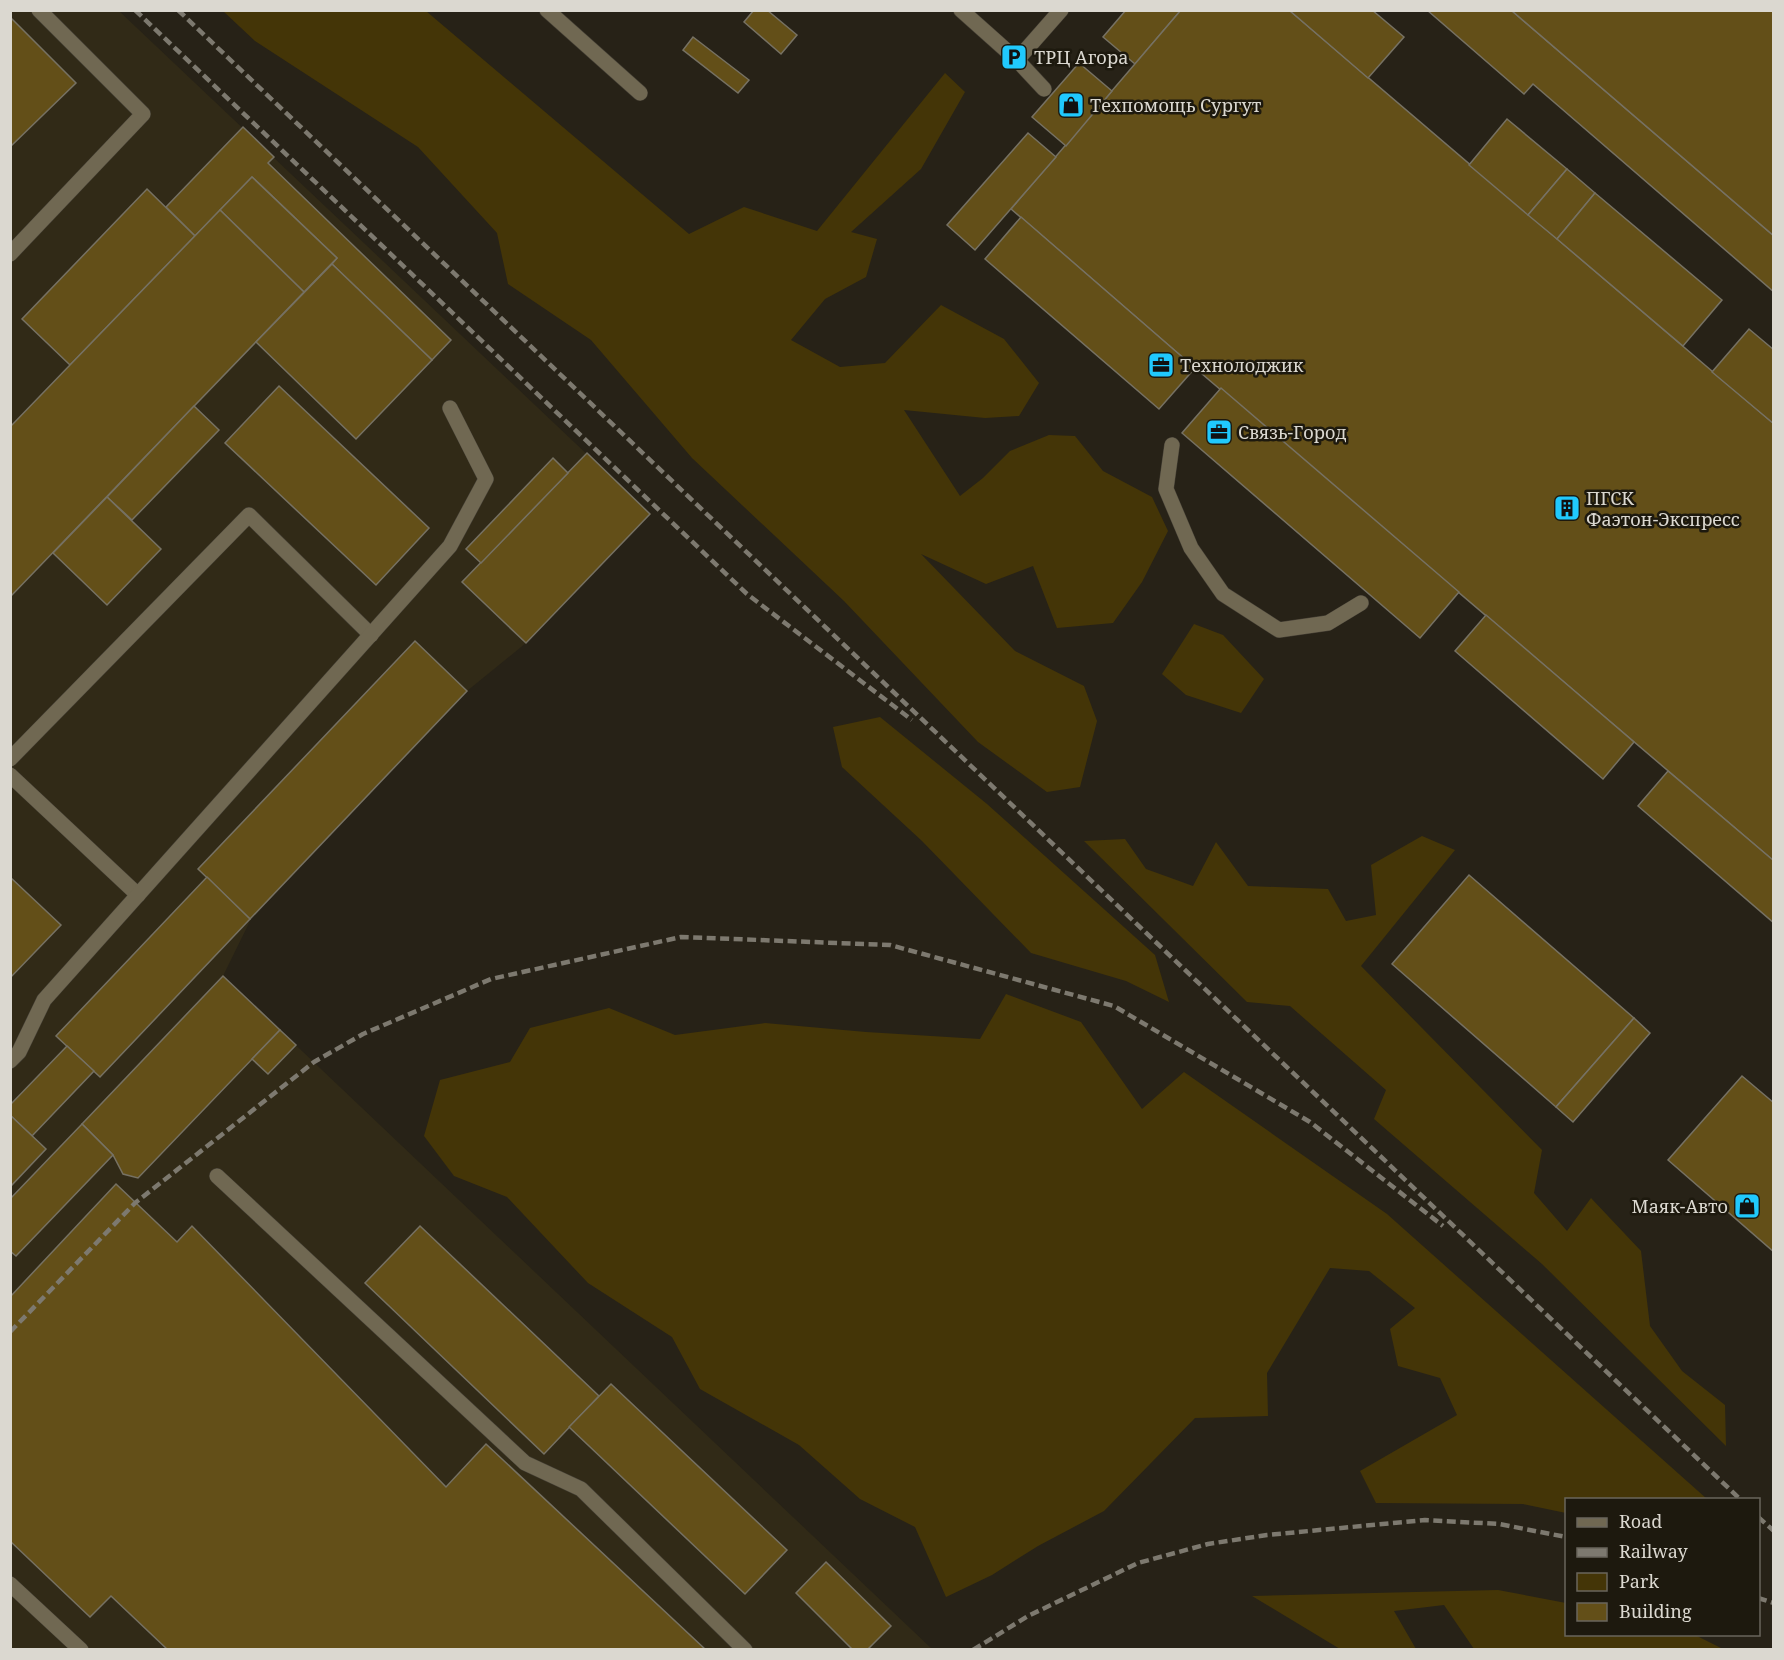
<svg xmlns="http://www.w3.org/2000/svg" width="1784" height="1660" viewBox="0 0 1784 1660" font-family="'Noto Serif',serif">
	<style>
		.built { fill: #312a17 }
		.green { fill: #443507 }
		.building { fill: #634f18; stroke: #767163; stroke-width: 1.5 }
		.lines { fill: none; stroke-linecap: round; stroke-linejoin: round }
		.minor-casing { stroke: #443f35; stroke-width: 16 }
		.minor { stroke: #706852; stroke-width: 15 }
		.rail { stroke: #7d796f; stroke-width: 4.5; stroke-dasharray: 9 4.5; stroke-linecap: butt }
		.labels { text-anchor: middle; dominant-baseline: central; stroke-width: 5; stroke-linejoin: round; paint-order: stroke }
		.poi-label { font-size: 18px; fill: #dbd8d0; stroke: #1d190e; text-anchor: start }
	</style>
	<rect width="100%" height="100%" fill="#272217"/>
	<path class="built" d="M 11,11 L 119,11 L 650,514 L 526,643 L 467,691 L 251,919 L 223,976 L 932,1649 L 11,1650 Z"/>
	<g class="green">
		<path d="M 223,11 L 426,11 L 689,234 L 744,207 L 817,231 L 945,73 L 965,92 L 921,169 L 851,232 L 877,239 L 866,277 L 825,299 L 791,340 L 840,367 L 885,363 L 941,305 L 1004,339 L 1039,383 L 1019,416 L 985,418 L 904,410 L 960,496 L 983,478 L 1010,451 L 1049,435 L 1075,436 L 1103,471 L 1152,497 L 1168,531 L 1142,582 L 1113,623 L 1057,628 L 1033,566 L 986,584 L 921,554 L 1015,651 L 1084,686 L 1097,721 L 1080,787 L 1047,792 L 978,742 L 844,601 L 692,458 L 591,340 L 508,284 L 497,233 L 418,147 L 255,41 Z"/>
		<path d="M 1194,624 L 1223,635 L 1264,679 L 1241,713 L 1186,695 L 1162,674 Z"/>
		<path d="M 880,717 L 987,804 L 1155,955 L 1169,1002 L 1126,981 L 1031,953 L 922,841 L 842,767 L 833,727 Z"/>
		<path d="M 1422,836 L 1455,850 L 1361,966 L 1542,1150 L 1534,1193 L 1567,1231 L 1591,1198 L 1641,1251 L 1650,1326 L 1682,1371 L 1725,1405 L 1726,1446 L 1542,1264 L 1374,1119 L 1386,1090 L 1290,1006 L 1247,1002 L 1084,841 L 1125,839 L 1146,869 L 1193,886 L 1216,842 L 1248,886 L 1328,889 L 1346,921 L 1376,915 L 1371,865 Z"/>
		<path d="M 1006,994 L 1081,1022 L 1142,1109 L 1184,1072 L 1387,1214 L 1707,1499 L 1566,1500 L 1566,1513 L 1523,1504 L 1376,1503 L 1360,1471 L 1457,1415 L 1440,1378 L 1398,1366 L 1390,1329 L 1415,1308 L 1369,1271 L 1330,1268 L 1267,1373 L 1268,1416 L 1195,1418 L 1104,1511 L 1038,1546 L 992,1575 L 946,1597 L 915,1527 L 860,1499 L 799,1445 L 700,1389 L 672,1337 L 588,1283 L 507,1197 L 454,1176 L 424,1136 L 440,1080 L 510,1062 L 530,1028 L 609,1008 L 675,1035 L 765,1023 L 866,1032 L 980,1039 Z"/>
		<path d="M 1498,1590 L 1566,1603 L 1566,1634 L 1695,1635 L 1723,1649 L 1474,1649 L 1444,1605 L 1394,1611 L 1416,1649 L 1340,1649 L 1252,1596 Z"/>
	</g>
	<g class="building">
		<path d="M 754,10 L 767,10 L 797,35 L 781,54 L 744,22 Z"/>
		<path d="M 1126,10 L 1181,10 L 1135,64 L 1103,37 Z"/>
		<path d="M 1181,10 L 1289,10 L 1774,424 L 1774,861 L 1195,368 L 1011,209 Z"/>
		<path d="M 1289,10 L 1372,10 L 1404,37 L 1368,78 Z"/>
		<path d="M 1427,10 L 1511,10 L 1774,236 L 1774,292 L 1533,84 L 1524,94 Z"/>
		<path d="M 1511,10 L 1774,10 L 1774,236 Z"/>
		<path d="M 10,17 L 76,83 L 10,147 Z"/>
		<path d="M 693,37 L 749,80 L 738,93 L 683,50 Z"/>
		<path d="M 1079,63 L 1112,91 L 1066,146 L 1032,117 Z"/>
		<path d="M 1507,119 L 1567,169 L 1528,215 L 1469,165 Z"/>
		<path d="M 243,127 L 274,157 L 268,163 L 451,340 L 432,360 L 332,264 L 337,258 L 252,177 L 195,236 L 166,207 Z"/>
		<path d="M 1028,133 L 1056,157 L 975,250 L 947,225 Z"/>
		<path d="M 1567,169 L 1595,193 L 1557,239 L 1528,215 Z"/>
		<path d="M 252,177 L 337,258 L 304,292 L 220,210 Z"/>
		<path d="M 147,189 L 195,236 L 70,365 L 22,319 Z"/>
		<path d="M 1595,193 L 1722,300 L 1683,346 L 1557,239 Z"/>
		<path d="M 220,210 L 304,292 L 12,595 L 10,593 L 10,427 Z"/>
		<path d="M 1021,217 L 1195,368 L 1159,409 L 985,259 Z"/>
		<path d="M 332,264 L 432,360 L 356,439 L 256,342 Z"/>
		<path d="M 1749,329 L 1774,350 L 1774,424 L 1712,372 Z"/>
		<path d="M 279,386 L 429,528 L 376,585 L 225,443 Z"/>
		<path d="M 1221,388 L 1459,592 L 1420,638 L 1182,433 Z"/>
		<path d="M 194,406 L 219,430 L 132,520 L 107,497 Z"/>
		<path d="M 587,453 L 650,514 L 526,643 L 462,582 Z"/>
		<path d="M 553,458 L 568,473 L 481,563 L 466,549 Z"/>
		<path d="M 107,497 L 161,549 L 107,605 L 53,553 Z"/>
		<path d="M 1486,615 L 1634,742 L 1603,779 L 1455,651 Z"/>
		<path d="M 415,641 L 467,691 L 250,919 L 198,869 Z"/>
		<path d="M 1668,771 L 1774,861 L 1774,923 L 1638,806 Z"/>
		<path d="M 1469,875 L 1634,1018 L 1556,1107 L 1392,964 Z"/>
		<path d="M 10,877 L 61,925 L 10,978 Z"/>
		<path d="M 207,877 L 250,919 L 100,1077 L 56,1036 Z"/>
		<path d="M 223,976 L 280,1030 L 138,1178 L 123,1174 L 113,1155 L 82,1124 Z"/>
		<path d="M 1634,1018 L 1650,1033 L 1573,1122 L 1556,1107 Z"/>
		<path d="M 280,1030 L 296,1045 L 268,1074 L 252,1059 Z"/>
		<path d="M 67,1046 L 94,1071 L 32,1136 L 10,1115 L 10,1105 Z"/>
		<path d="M 1742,1076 L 1774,1103 L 1774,1252 L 1668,1160 Z"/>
		<path d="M 10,1115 L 46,1149 L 10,1187 Z"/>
		<path d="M 82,1124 L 113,1155 L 16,1256 L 10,1251 L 10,1199 Z"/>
		<path d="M 116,1184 L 177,1242 L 192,1226 L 446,1487 L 486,1444 L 706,1650 L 168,1650 L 111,1596 L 90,1617 L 10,1541 L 10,1297 Z"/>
		<path d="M 420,1226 L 599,1396 L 544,1454 L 365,1283 Z"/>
		<path d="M 611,1384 L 787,1550 L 745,1594 L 569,1427 Z"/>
		<path d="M 826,1562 L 891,1626 L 867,1650 L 853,1650 L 796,1593 Z"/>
	</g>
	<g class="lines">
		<defs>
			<g id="minor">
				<path d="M 547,10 L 640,93"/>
				<path d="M 961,10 L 1017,60 L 1061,10"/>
				<path d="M 1017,60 L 1044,89"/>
				<path d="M 10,254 L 143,114 L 39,10"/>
				<path d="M 1172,445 L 1166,489 L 1191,548 L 1223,594 L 1279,630 L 1328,623 L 1361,603"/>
				<path d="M 10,759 L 249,515 L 371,635"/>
				<path d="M 10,775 L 138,895"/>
				<path d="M 10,1061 L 19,1052 L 44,1000 L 450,546 L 486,479 L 450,408"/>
				<path d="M 217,1176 L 525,1463 L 581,1489 L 745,1650"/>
				<path d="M 10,1584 L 81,1650"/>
			</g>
		</defs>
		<use href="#minor" class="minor-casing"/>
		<use href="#minor" class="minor"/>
		<g class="rail">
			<path d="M 135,10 L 747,594 L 912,720"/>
			<path d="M 178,10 L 1741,1500"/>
			<path d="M 10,1332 L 135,1203 L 314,1062 L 363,1034 L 491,979 L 681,937 L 890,945 L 1114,1006 L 1310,1122 L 1443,1226"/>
			<path d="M 1758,1517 L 1774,1531"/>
			<path d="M 1758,1598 L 1774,1603"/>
			<path d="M 973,1650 L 1028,1616 L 1138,1563 L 1208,1544 L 1267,1535 L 1425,1520 L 1499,1524 L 1566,1537"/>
		</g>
	</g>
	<defs>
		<symbol id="parking-square" viewBox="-11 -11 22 22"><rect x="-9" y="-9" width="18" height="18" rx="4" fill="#20c9fd" stroke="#1d190e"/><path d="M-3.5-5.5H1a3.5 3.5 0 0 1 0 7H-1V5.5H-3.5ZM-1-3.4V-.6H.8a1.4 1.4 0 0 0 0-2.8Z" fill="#111"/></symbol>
		<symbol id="shop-square" viewBox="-11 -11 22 22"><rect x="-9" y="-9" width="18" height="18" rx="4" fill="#20c9fd" stroke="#1d190e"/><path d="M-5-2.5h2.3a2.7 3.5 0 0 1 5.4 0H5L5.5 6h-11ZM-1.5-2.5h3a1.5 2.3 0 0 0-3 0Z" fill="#111"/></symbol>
		<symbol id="office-square" viewBox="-11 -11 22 22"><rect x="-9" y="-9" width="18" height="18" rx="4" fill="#20c9fd" stroke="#1d190e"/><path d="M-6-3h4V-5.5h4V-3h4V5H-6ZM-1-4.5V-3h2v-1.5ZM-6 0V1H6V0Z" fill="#111"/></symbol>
		<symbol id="building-square" viewBox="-11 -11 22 22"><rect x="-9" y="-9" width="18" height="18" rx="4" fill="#20c9fd" stroke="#1d190e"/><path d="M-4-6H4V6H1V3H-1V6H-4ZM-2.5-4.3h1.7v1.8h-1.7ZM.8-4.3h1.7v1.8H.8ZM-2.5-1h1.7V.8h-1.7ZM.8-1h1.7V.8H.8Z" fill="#111"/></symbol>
	</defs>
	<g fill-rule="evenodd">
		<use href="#parking-square" x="999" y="42" width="30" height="30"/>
		<use href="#shop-square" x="1056" y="90" width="30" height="30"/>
		<use href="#office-square" x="1146" y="350" width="30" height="30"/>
		<use href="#office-square" x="1204" y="417" width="30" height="30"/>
		<use href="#building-square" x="1552" y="493" width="30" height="30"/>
		<use href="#shop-square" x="1732" y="1191" width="30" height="30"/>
	</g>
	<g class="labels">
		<g class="poi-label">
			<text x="1034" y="57">ТРЦ Агора</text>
			<text x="1090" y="105">Техпомощь Сургут</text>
			<text x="1180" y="365">Технолоджик</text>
			<text x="1238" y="432">Связь-Город</text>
			<text x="1586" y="498">ПГСК<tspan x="1586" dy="21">Фаэтон-Экспресс</tspan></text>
			<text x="1728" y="1206" text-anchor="end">Маяк-Авто</text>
		</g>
	</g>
	<rect width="1784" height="1660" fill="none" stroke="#dbd8d0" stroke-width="24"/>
	<rect x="1565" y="1498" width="195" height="138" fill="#1d190e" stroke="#69655c" stroke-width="1.5"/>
	<rect x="1577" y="1518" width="30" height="9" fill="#706852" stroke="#69655c" stroke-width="1.5"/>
	<text x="1619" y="1528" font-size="18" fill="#dbd8d0">Road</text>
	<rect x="1577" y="1548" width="30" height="9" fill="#7d796f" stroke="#69655c" stroke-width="1.5"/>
	<text x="1619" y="1558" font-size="18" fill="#dbd8d0">Railway</text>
	<rect x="1577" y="1573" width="30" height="18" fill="#443507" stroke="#69655c" stroke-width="1.5"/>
	<text x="1619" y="1588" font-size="18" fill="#dbd8d0">Park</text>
	<rect x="1577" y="1603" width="30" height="18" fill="#634f18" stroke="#69655c" stroke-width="1.5"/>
	<text x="1619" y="1618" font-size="18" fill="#dbd8d0">Building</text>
</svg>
